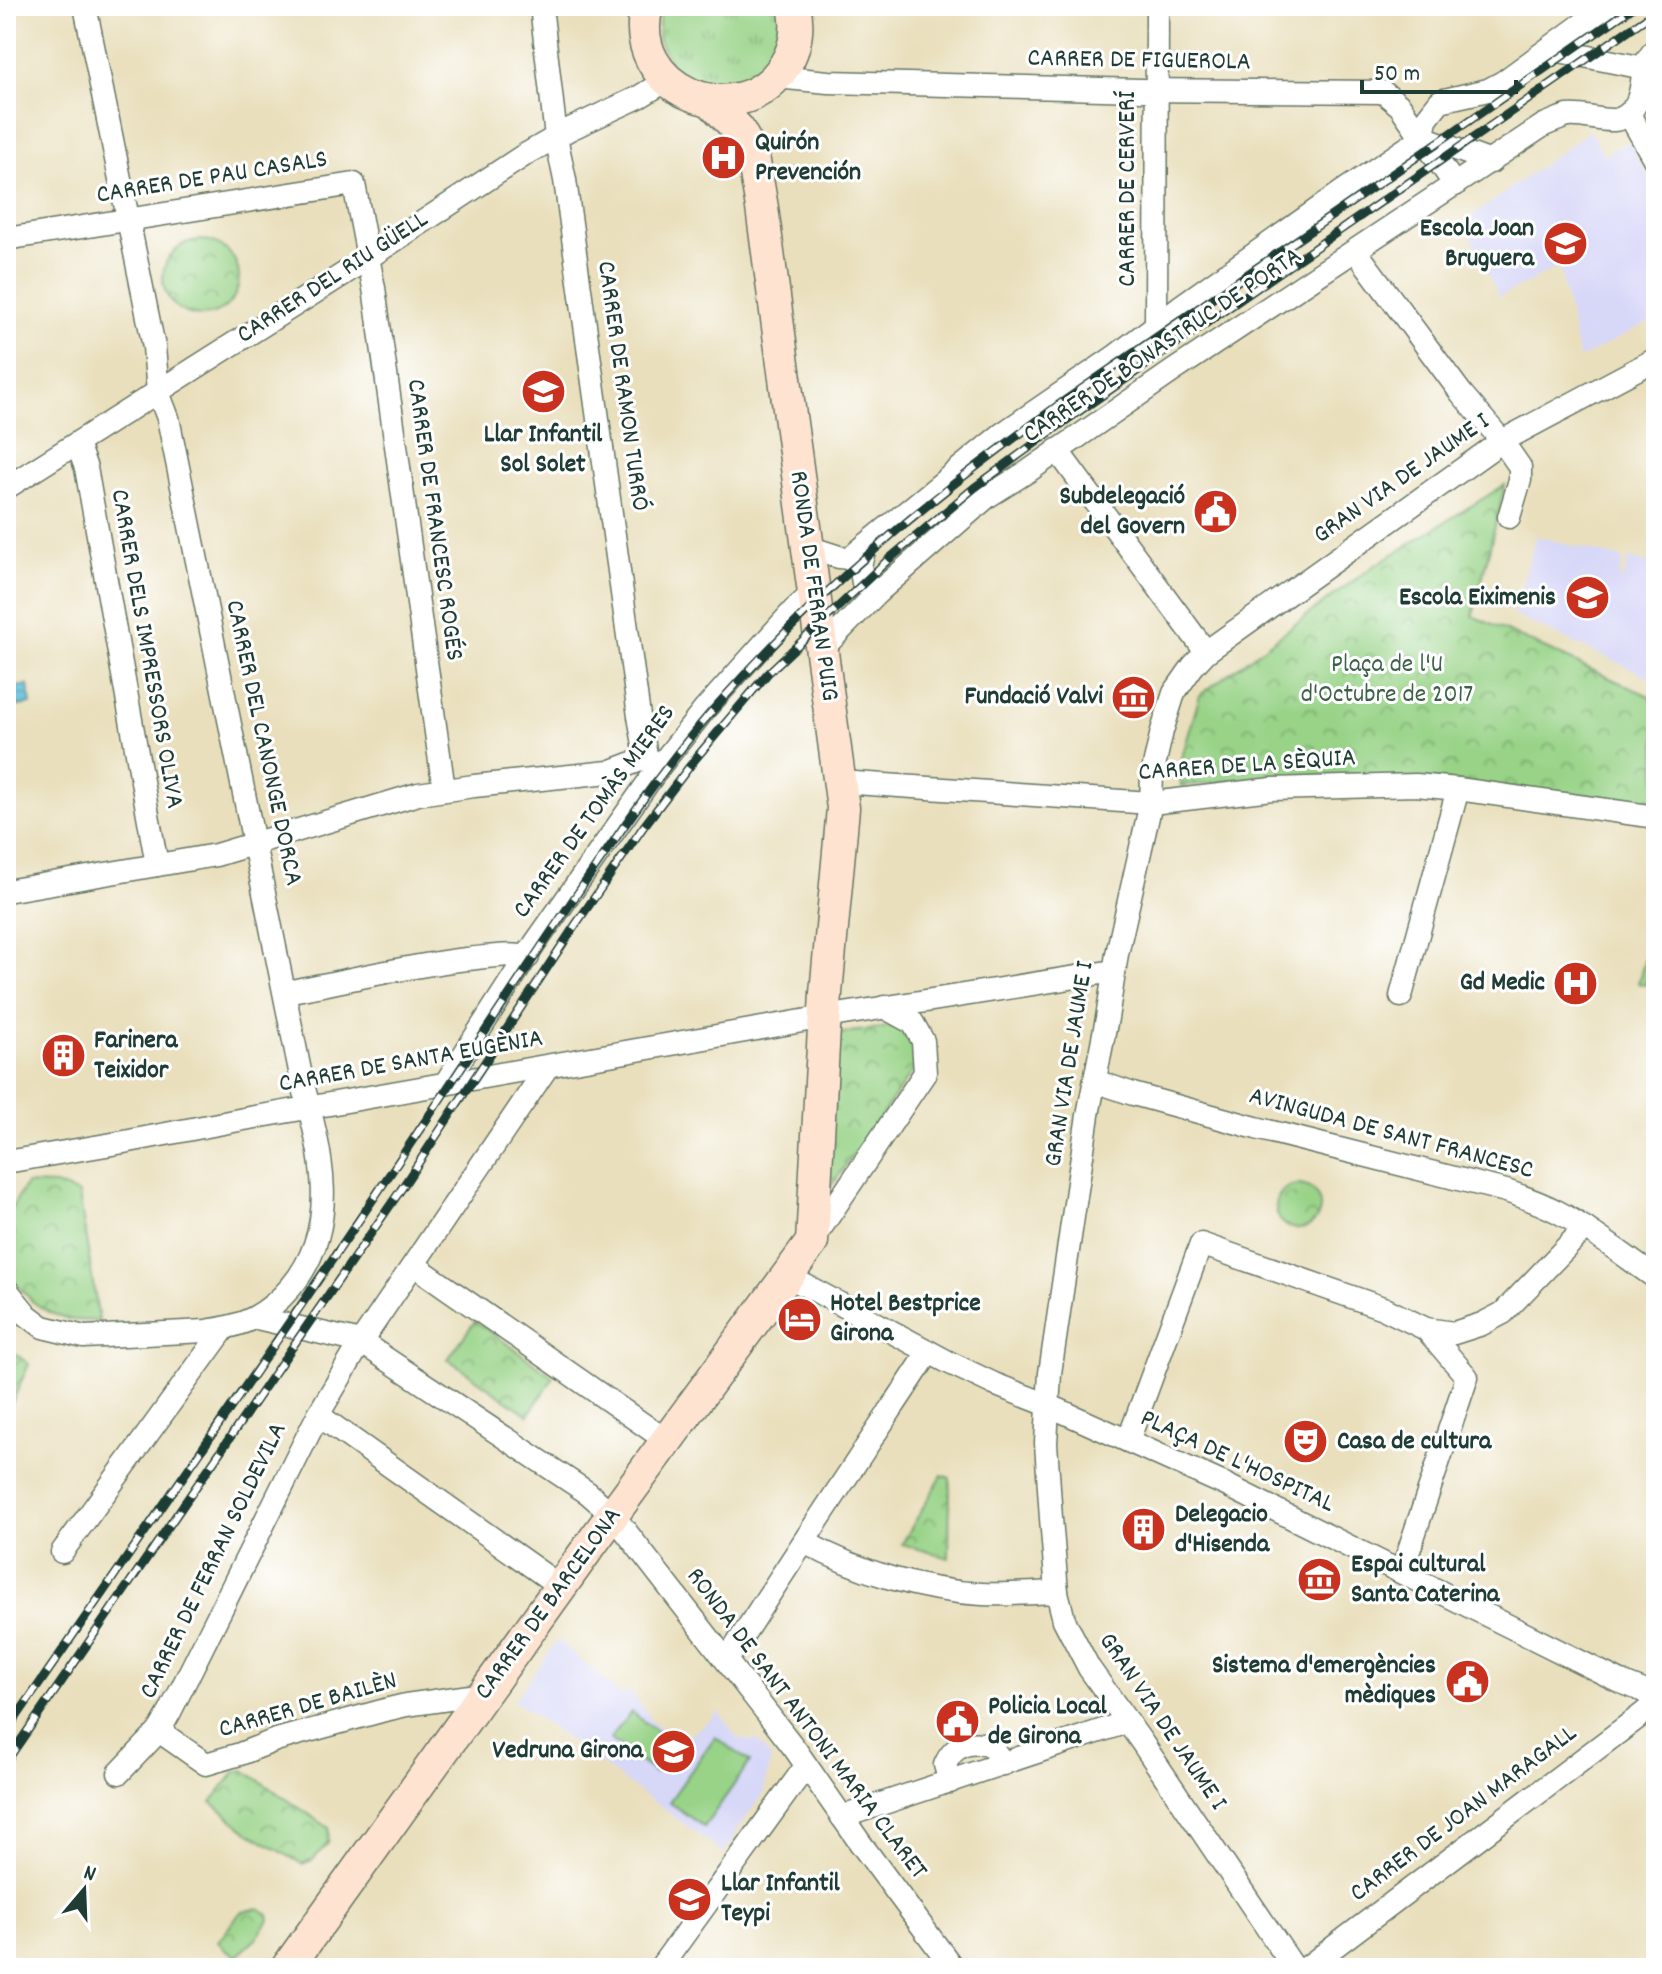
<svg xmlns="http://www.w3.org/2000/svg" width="1662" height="1974" viewBox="0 0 1662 1974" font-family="Dekko,sans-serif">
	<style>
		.built { fill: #d7d7f8 }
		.grass { fill: url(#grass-tufts); stroke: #5c885e; stroke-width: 2 }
		.park { fill: url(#park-crowns); stroke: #5c885e; stroke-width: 2 }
		.garden { fill: url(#garden-furrows); stroke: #5c885e; stroke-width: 2 }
		.pitch { fill: #98d387; stroke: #5c885e; stroke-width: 2 }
		.water { fill: url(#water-rules); stroke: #3c7d86; stroke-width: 2 }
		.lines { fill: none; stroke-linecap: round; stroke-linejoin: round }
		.street-casing { stroke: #667664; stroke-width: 25 }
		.secondary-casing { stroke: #667664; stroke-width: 35 }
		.street { stroke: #fff; stroke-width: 22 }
		.secondary { stroke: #fee3d1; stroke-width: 32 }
		.rail-casing { stroke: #1f3d34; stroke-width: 9 }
		.rail { stroke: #fff; stroke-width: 6; stroke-dasharray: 18; stroke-linecap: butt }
		.labels { text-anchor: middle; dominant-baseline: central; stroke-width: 6; stroke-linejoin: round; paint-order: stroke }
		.street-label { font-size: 26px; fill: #1f3d34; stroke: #fff }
		.poi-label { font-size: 26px; font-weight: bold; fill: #1f3d34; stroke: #fff; text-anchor: start }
		.park-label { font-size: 26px; fill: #3d6249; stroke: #fff }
	</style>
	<defs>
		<pattern id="grass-tufts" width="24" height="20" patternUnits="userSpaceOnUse" patternTransform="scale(2)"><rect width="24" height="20" fill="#98d387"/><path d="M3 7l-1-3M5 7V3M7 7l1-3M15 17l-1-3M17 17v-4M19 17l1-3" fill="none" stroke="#7bac6f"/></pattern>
		<pattern id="park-crowns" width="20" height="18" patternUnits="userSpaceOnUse" patternTransform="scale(2)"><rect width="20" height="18" fill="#98d387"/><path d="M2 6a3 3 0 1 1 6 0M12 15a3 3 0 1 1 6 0" fill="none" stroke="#7bac6f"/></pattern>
		<pattern id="garden-furrows" width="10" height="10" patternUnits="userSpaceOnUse" patternTransform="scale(2)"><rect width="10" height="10" fill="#98d387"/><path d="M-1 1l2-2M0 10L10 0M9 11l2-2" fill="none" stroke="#7bac6f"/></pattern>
		<pattern id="water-rules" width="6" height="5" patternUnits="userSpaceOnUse" patternTransform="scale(2)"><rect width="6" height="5" fill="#59bdd7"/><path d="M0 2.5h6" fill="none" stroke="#499baf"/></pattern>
	</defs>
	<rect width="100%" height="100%" fill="#fff"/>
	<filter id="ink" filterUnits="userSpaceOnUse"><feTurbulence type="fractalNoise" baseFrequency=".0125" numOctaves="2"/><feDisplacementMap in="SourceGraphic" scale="16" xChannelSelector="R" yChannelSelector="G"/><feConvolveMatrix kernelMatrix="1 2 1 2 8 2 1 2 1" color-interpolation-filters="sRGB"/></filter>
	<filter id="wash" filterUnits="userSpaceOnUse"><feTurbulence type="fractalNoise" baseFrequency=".006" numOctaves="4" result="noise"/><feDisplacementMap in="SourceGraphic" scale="32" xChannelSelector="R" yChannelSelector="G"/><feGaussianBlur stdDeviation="1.8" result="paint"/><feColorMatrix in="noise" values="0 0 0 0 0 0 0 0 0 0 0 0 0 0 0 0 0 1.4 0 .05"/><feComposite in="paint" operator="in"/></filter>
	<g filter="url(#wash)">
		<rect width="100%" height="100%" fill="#e9dfbc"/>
		<g class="built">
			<path d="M 1590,131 L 1604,155 L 1629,141 L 1656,191 L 1656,318 L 1579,359 L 1559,267 L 1499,297 L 1464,222 Z"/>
			<path d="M 1536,536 L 1623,559 L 1619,579 L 1623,581 L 1628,559 L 1656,565 L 1656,680 L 1513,615 Z"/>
			<path d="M 558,1640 L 622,1696 L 629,1690 L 650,1717 L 648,1719 L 668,1734 L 670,1733 L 681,1743 L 719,1712 L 739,1740 L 744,1737 L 747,1741 L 757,1740 L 771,1758 L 763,1794 L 733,1835 L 735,1837 L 724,1853 L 514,1701 Z"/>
		</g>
		<path class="grass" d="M 660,6 L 782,6 L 783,42 L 751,83 L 713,90 L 673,69 L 658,39 Z"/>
		<g class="park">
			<circle cx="201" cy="278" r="38"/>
			<path d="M 1505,485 L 1473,616 L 1656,699 L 1656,802 L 1438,781 L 1296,775 L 1181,786 L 1179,767 L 1200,695 L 1372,567 Z"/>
			<path d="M 1647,952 L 1656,955 L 1656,988 L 1638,983 Z"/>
			<path d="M 902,1025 L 916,1043 L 917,1065 L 822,1199 L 837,1034 Z"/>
			<path d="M 26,1184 L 55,1185 L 79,1194 L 99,1321 L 72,1320 L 50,1313 L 33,1302 L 17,1285 L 6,1264 L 6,1217 Z"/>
			<circle cx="1298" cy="1207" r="22"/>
			<path d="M 475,1321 L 554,1377 L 528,1415 L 448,1359 Z"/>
			<path d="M 942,1475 L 950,1478 L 949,1558 L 902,1544 Z"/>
			<path d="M 244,1770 L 329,1828 L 328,1843 L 313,1860 L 302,1864 L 248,1832 L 211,1802 L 235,1772 Z"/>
			<path d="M 259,1908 L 268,1915 L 269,1920 L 256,1939 L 237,1956 L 226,1951 L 218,1941 L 241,1912 Z"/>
		</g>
		<path class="garden" d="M 6,1347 L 29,1364 L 6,1416 Z"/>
		<g class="pitch">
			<path d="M 631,1712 L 676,1746 L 655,1773 L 610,1739 Z"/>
			<path d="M 715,1737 L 750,1762 L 704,1827 L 669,1802 Z"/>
		</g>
		<path class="water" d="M 28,685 L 31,704 L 6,708 L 6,689 Z"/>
	</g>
	<g filter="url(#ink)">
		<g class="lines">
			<defs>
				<g id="street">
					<path d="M 541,6 L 556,137 L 565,180 L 639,716 L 646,756 L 659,767"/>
					<path d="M 1549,49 L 1644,68"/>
					<path d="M 776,77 L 828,82 L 1140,90 L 1383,92 L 1400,106 L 1455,185"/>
					<path d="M 1629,114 L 1656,162"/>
					<path d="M 1423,137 L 1491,162"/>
					<path d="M 6,239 L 354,184 L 374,288 L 444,790"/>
					<path d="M 1356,251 L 1461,393 L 1502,441 L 1520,467 L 1520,480 L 1509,517"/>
					<path d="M 1156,325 L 1157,6"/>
					<path d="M 77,444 L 86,468 L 157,865"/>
					<path d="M 1057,450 L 1206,652"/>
					<path d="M 6,488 L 342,275 L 523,156 L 570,129 L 639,97 L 667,80"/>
					<path d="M 866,545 L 860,565 L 863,583 L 878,592"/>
					<path d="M 808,547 L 839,557 L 850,558 L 1002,434 L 1117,355 L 1181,306 L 1342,192 L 1423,137 L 1426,119 L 1440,101 L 1488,90 L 1503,82 L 1607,6"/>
					<path d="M 822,649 L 878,592 L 987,497 L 1030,470 L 1173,371 L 1544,125 C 1552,122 1560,118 1568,116 C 1591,113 1619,132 1634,107 C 1642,96 1641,83 1644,70 C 1645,61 1651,55 1656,48"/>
					<path d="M 840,782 L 1151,803 L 1272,789 L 1416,785 L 1458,789 L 1656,817"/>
					<path d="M 6,891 L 216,855 L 418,794 L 474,786 L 609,772 L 638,761 L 646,756"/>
					<path d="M 285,992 C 346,981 405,966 467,959 C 488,957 507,953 528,957"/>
					<path d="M 1401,996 L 1458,789"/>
					<path d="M 1095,1081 L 1133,1094 L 1256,1128 L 1506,1191 C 1524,1197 1541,1203 1558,1212 C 1592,1230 1624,1256 1656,1278"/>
					<path d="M 445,1084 L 534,945 L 659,767 L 705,709 L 793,611 L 814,592"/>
					<path d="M 6,1162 L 124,1142 L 244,1119 L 825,1017 L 1114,971"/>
					<path d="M 812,1241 L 925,1073 L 923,1041 L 913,1023 L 884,1007"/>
					<path d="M 414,1265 L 667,1441"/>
					<path d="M 787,1276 L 816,1291 L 948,1362 L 994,1384 L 1048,1405 L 1226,1485 L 1621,1682 L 1656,1696"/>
					<path d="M 6,1289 L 27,1315 L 43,1327 L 84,1337 L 206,1331 C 244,1326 266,1316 291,1287 C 342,1226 321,1151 302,1081 L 177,462 L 168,418 L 158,392 L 154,347 L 85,6"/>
					<path d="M 257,1318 L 361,1342 L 588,1493 L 613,1515 L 795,1749 L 861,1844 L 953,1968"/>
					<path d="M 318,1415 L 561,1587"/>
					<path d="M 1128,1441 L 1201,1244 L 1383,1308 L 1426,1329 L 1454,1333 L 1482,1324 L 1503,1313 L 1585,1228"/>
					<path d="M 804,1542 C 857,1571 921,1591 982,1594 C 1007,1595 1033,1593 1057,1592"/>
					<path d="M 62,1552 L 224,1329"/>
					<path d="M 1402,1571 L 1467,1377 L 1426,1329"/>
					<path d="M 727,1660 C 793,1557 861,1455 929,1352"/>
					<path d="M 159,1731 L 206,1764 L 240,1754 L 276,1740 L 385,1710 L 406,1705 L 484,1694"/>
					<path d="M 119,1773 L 159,1731 L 170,1712 L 318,1415 L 361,1342 L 548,1066"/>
					<path d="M 950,1782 L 945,1765 C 954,1744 969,1741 990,1745 L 1004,1764"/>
					<path d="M 842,1817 L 1127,1722"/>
					<path d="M 660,1968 L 806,1766"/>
					<path d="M 1294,1968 L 1141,1741 L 1089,1668 L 1064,1620 L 1057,1592 L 1051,1518 L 1046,1443 L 1050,1373 L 1088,1115 L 1107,1018 L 1117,954 L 1151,803 L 1152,775 L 1162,731 L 1174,693 L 1193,666 L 1206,652 L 1502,441 L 1656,359"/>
					<path d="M 1306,1968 L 1656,1704"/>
				</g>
				<g id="secondary">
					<path d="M 647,6 C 624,89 739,138 785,65 C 796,48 799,26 794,6"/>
					<path d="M 287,1968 L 589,1547 L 812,1242 L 826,993 L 843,808 L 762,208 L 753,156 L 738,129 L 711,101"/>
				</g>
			</defs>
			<use href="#street" class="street-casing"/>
			<use href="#secondary" class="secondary-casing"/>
			<use href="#street" class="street"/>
			<use href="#secondary" class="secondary"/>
			<defs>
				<g id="rail">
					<path d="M 6,1732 C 144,1532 284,1334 418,1132 C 482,1038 543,941 609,848 C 641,801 675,754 712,711 C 764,652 821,595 882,543 C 938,494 998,450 1057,406 L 1635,6"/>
					<path d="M 6,1762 L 398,1194 L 576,924 L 644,826 L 696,758 L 768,673 L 889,559 L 974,488 L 1068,419 L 1656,11"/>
				</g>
			</defs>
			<use href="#rail" class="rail-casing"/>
			<use href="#rail" class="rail"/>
		</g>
	</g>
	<defs>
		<symbol id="hospital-disc" viewBox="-11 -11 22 22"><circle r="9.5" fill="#c8321e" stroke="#fff"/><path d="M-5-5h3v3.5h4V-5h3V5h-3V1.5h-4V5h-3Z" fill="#fff"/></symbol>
		<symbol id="school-disc" viewBox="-11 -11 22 22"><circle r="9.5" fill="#c8321e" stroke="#fff"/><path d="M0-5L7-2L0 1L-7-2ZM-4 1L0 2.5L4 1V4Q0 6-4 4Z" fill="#fff"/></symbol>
		<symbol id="civic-disc" viewBox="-11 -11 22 22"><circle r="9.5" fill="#c8321e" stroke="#fff"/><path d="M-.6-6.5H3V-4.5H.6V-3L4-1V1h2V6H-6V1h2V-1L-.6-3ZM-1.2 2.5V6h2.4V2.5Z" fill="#fff"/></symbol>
		<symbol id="museum-disc" viewBox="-11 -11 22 22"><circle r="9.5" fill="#c8321e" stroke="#fff"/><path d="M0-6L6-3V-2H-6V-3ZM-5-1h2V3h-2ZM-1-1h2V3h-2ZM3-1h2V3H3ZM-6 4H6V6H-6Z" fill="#fff"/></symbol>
		<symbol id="building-disc" viewBox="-11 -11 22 22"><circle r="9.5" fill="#c8321e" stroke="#fff"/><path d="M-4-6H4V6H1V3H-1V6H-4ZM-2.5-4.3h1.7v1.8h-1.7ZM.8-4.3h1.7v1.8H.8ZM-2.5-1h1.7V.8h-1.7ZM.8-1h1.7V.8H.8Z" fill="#fff"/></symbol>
		<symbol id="hotel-disc" viewBox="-11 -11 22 22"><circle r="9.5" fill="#c8321e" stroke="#fff"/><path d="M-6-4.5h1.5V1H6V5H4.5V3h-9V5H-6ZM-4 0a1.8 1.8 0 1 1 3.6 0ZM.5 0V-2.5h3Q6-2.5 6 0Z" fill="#fff"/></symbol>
		<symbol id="theatre-disc" viewBox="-11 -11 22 22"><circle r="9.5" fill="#c8321e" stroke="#fff"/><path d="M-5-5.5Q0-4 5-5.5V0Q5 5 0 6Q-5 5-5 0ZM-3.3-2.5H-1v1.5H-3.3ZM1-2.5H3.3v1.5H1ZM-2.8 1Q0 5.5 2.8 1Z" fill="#fff"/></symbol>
	</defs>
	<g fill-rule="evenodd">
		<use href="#hospital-disc" x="698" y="132" width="51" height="51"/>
		<use href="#school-disc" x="1540" y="218" width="51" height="51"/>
		<use href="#school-disc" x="518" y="366" width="51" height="51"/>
		<use href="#civic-disc" x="1190" y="486" width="51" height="51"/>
		<use href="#school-disc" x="1562" y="572" width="51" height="51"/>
		<use href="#museum-disc" x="1108" y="672" width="51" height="51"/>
		<use href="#hospital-disc" x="1550" y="958" width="51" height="51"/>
		<use href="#building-disc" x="38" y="1030" width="51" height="51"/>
		<use href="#hotel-disc" x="774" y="1294" width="51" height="51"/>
		<use href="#theatre-disc" x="1280" y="1416" width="51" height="51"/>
		<use href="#building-disc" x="1118" y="1504" width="51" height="51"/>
		<use href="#museum-disc" x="1294" y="1554" width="51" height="51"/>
		<use href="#civic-disc" x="1442" y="1656" width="51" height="51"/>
		<use href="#civic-disc" x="932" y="1696" width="51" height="51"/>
		<use href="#school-disc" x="648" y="1726" width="51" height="51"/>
		<use href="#school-disc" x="664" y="1874" width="51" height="51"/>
	</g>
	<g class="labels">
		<g class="street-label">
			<text transform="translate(1139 61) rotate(1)">CARRER DE FIGUEROLA</text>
			<text transform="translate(212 178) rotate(-9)">CARRER DE PAU CASALS</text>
			<text transform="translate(1128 189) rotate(-90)">CARRER DE CERVERÍ</text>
			<text transform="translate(333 278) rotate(-33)">CARRER DEL RIU GÜELL</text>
			<text transform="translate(1163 346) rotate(-34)">CARRER DE BONASTRUC DE PORTA</text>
			<text transform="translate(622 386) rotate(82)">CARRER DE RAMON TURRÓ</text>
			<text transform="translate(1402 479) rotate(-35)">GRAN VIA DE JAUME I</text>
			<text transform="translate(434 520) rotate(82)">CARRER DE FRANCESC ROGÉS</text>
			<text transform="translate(813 586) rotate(82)">RONDA DE FERRAN PUIG</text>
			<text transform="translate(146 649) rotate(80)">CARRER DELS IMPRESSORS OLIVA</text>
			<text transform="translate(263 743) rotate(78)">CARRER DEL CANONGE DORCA</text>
			<text transform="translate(1247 766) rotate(-4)">CARRER DE LA SÈQUIA</text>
			<text transform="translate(595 812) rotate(-54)">CARRER DE TOMÀS MIERES</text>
			<text transform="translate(411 1062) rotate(-10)">CARRER DE SANTA EUGÈNIA</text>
			<text transform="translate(1070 1064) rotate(-81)">GRAN VIA DE JAUME I</text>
			<text transform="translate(1391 1134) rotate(15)">AVINGUDA DE SANT FRANCESC</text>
			<text transform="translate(1237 1462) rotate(25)">PLAÇA DE L'HOSPITAL</text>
			<text transform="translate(214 1561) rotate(-64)">CARRER DE FERRAN SOLDEVILA</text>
			<text transform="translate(549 1604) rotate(-54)">CARRER DE BARCELONA</text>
			<text transform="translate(308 1706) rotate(-16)">CARRER DE BAILÈN</text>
			<text transform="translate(1162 1722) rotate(56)">GRAN VIA DE JAUME I</text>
			<text transform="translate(806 1724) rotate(53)">RONDA DE SANT ANTONI MARIA CLARET</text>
			<text transform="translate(1464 1814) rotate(-37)">CARRER DE JOAN MARAGALL</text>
		</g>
		<g class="poi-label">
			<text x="755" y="143">Quirón<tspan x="755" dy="30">Prevención</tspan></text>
			<text x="1534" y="229" text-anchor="end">Escola Joan<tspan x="1534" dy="30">Bruguera</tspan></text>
			<text x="543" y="435" text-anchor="middle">Llar Infantil<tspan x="543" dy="30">Sol Solet</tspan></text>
			<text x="1185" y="497" text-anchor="end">Subdelegació<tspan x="1185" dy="30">del Govern</tspan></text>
			<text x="1556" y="598" text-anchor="end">Escola Eiximenis</text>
			<text x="1103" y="697" text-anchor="end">Fundació Valvi</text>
			<text x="1545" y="983" text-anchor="end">Gd Medic</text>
			<text x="94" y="1041">Farinera<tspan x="94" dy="30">Teixidor</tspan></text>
			<text x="830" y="1304">Hotel Bestprice<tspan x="830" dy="30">Girona</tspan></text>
			<text x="1337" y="1442">Casa de cultura</text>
			<text x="1175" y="1515">Delegacio<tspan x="1175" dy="30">d'Hisenda</tspan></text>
			<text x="1351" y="1565">Espai cultural<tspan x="1351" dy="30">Santa Caterina</tspan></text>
			<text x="1436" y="1666" text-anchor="end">Sistema d'emergències<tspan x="1436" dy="30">mèdiques</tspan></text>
			<text x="988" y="1707">Policia Local<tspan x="988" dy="30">de Girona</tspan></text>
			<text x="643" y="1751" text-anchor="end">Vedruna Girona</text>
			<text x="721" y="1884">Llar Infantil<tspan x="721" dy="30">Teypi</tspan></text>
		</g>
		<g class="park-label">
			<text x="1387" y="665">Plaça de l'U<tspan x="1387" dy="30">d'Octubre de 2017</tspan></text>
		</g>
	</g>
	<rect width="1662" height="1974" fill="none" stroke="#fff" stroke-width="32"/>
	<g transform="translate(84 1890) rotate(19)" stroke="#ffffff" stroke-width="6" paint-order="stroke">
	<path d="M0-6L14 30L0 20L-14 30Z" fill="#1f3d34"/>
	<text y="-12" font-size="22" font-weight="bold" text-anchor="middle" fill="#1f3d34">N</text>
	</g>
	<path d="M1362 80v12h154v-12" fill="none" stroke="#1f3d34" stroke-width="4"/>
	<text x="1374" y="80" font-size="24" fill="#1f3d34" stroke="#ffffff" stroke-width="6" paint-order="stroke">50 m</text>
</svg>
